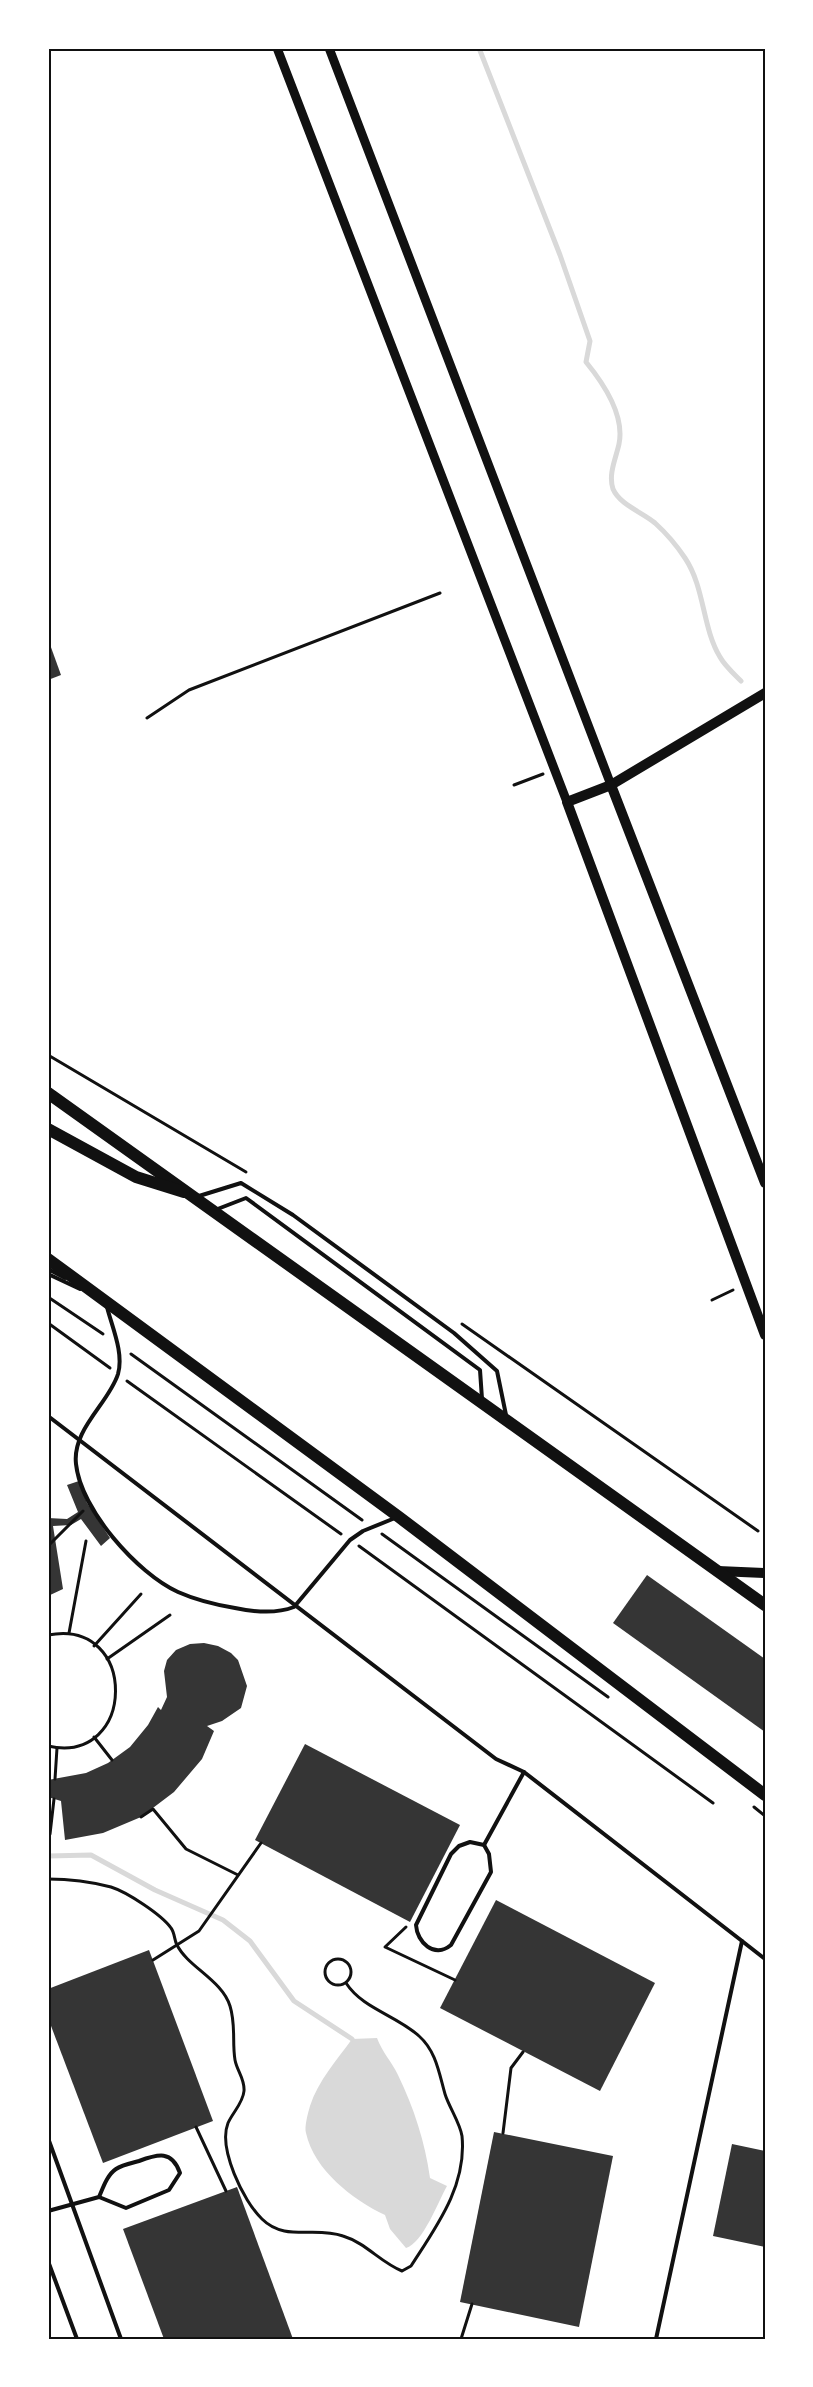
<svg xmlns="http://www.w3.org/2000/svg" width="813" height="2387" viewBox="0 0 813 2387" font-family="Poppins,sans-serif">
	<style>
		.water { fill: #d9d9d9 }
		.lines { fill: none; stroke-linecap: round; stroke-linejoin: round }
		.stream { stroke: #d9d9d9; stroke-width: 5 }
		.building { fill: #353535 }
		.path { stroke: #111; stroke-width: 3 }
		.service { stroke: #111; stroke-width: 4 }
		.tertiary { stroke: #111; stroke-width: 9 }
		.secondary { stroke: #111; stroke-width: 10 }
		.primary { stroke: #111; stroke-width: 12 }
		.neatline { fill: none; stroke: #111; stroke-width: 2 }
	</style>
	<rect width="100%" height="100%" fill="#fff"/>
	<path class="water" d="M 377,2038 C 382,2052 392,2062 398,2075 C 414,2108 425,2142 430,2178 L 447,2186 C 438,2202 423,2243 406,2248 L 390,2229 L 385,2215 C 353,2200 314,2170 306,2133 C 304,2127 308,2113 310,2106 C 318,2081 337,2060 352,2039 Z"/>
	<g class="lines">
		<g class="stream">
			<path d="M 479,48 L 560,255 L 590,341 L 586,362 C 604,384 625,415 619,444 C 616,458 608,474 613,489 C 620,505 642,512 655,523 C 666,533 677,546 685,558 C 705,588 702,627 720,657 C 725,666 734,674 741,681"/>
			<path d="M 48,1856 L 91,1855 L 155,1890 L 223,1920 L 250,1941 L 294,2001 L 352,2039"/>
		</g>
	</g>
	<g class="building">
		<path d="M 48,639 L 61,675 L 48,680 Z"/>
		<path d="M 79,1481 L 87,1503 L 110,1538 L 101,1546 L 81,1519 L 71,1525 L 53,1526 L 63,1589 L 48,1596 L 48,1518 L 67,1519 L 78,1512 L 67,1485 Z"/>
		<path d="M 647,1575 L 765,1659 L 765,1732 L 613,1623 Z"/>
		<path d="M 204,1643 L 218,1646 L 231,1653 L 238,1660 L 247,1686 L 241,1708 L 222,1721 L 207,1726 L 214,1731 L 202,1759 L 174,1792 L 141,1817 L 103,1833 L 65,1840 L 61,1801 L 48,1797 L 48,1780 L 86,1773 L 108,1763 L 130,1747 L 148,1725 L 158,1707 L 161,1710 L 167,1697 L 164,1671 L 167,1660 L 176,1650 L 190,1644 Z"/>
		<path d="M 305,1744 L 460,1825 L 410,1922 L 255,1840 Z"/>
		<path d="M 496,1900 L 655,1983 L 600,2091 L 440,2008 Z"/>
		<path d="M 149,1950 L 213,2121 L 103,2163 L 48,2018 L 48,1989 Z"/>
		<path d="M 494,2132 L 613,2156 L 579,2327 L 460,2302 Z"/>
		<path d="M 732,2144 L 765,2151 L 765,2247 L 713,2236 Z"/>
		<path d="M 237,2187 L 293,2339 L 164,2339 L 123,2229 Z"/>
	</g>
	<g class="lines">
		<g class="path">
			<path d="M 147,718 L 189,690 L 440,593"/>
			<path d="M 514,785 L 543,774"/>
			<path d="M 48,1055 L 246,1172"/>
			<path d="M 48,1297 L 103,1334"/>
			<path d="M 712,1300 L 733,1290"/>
			<path d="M 48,1323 L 110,1368"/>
			<path d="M 462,1324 L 758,1531"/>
			<path d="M 131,1354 L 362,1520"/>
			<path d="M 127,1381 L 341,1534"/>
			<path d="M 382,1534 L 608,1697"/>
			<path d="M 48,1546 L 83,1511"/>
			<path d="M 359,1546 L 713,1803"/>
			<path d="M 69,1633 L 86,1541"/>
			<path d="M 48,1635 C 139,1617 137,1766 48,1746"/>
			<path d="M 94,1646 L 141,1594"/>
			<path d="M 107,1659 L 170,1615"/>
			<path d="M 94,1737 L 112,1760"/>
			<path d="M 55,1779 L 57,1748"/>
			<path d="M 754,1807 L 765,1816"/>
			<path d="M 141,1817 L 153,1809 L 186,1849 L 238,1875"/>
			<path d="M 50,1834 L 54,1799"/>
			<path d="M 48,1879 C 68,1879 92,1882 111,1887 C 127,1892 162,1915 171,1928 C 175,1933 174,1940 177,1945 C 188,1967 222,1980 230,2006 C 236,2025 232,2042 235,2060 C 237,2071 245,2079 244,2091 C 243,2103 233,2112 228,2123 C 218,2148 243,2201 262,2219 C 285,2242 315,2226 343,2236 C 366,2243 380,2262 402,2271 L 411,2266 C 436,2227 467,2186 462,2136 C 460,2123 449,2107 445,2094 C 439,2073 436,2051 419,2036 C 396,2015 363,2009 346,1983"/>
			<path d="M 406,1927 L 385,1947 L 455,1980"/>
			<circle cx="338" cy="1972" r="13"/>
			<path d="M 153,1960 L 199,1931 L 261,1843"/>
			<path d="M 196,2127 L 226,2191"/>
			<path d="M 503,2133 L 511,2068 L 523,2052"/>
			<path d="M 461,2339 L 472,2304"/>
		</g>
		<g class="service">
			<path d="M 199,1196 L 241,1183 L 293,1215 L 454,1333 L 497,1371 L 506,1415"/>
			<path d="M 215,1210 L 246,1198 L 480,1370 L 482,1399"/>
			<path d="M 48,1269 L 65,1278"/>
			<path d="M 48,1274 L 80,1289"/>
			<path d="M 107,1307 C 112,1327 124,1353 118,1374 C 109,1403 72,1429 76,1464 C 81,1510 137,1573 178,1592 C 196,1600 217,1605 235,1608 C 254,1612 276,1614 294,1607 L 350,1540 L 363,1531 L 395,1518"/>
			<path d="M 48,1416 L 496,1759 L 524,1772 L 742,1941 L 656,2339"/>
			<path d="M 470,1842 L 484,1845 L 489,1854 L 491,1872 L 451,1945 C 434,1959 417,1942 416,1925 L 451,1854 L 459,1846 Z"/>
			<path d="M 484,1845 L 524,1772"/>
			<path d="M 742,1941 L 765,1959"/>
			<path d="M 48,2138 L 121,2339"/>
			<path d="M 48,2211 L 99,2197 L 126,2208 L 169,2190 L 180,2173 C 172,2150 158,2154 139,2161 C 132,2163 122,2165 116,2169 C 107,2175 103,2188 99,2197"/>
			<path d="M 48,2261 L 77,2339"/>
		</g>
		<g class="tertiary">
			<path d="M 277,48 L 567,802"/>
			<path d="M 329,48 L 611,785"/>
		</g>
		<g class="secondary">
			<path d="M 765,693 L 611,785 L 567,802 L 765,1335"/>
			<path d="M 611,785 L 765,1183"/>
			<path d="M 718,1571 L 765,1573"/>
		</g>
		<g class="primary">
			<path d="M 48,1093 L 765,1605"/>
			<path d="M 48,1129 L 136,1177 L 184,1192"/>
			<path d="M 48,1259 L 399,1517 L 765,1795"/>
		</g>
	</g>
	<rect width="813" height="2387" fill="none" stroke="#ffffff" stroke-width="99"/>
	<rect x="50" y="50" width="714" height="2288" class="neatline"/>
</svg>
